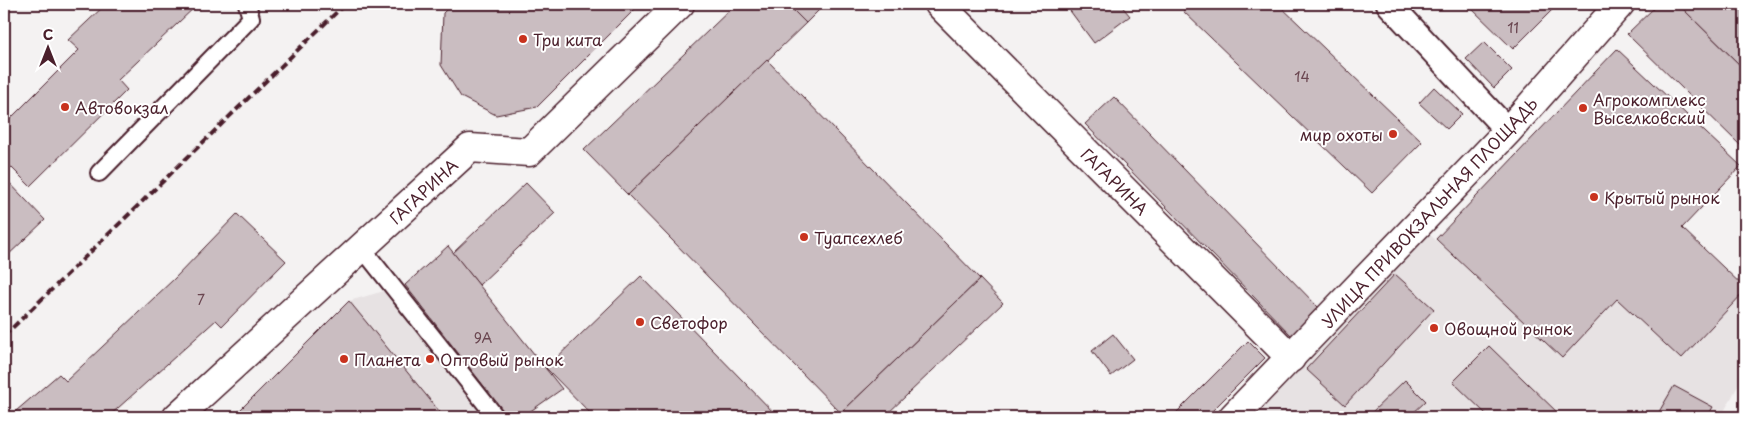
<svg xmlns="http://www.w3.org/2000/svg" width="1749" height="421" viewBox="0 0 1749 421" font-family="'Playpen Sans',sans-serif">
	<style>
		.built { fill: #e7e2e3 }
		.building { fill: #cabdc1; stroke: #4a1f2b }
		.lines { fill: none; stroke-linecap: round; stroke-linejoin: round }
		.service-casing { stroke: #4a1f2b; stroke-width: 20 }
		.pedestrian-casing { stroke: #4a1f2b; stroke-width: 28 }
		.minor-casing { stroke: #4a1f2b; stroke-width: 31 }
		.service { stroke: #fff; stroke-width: 16 }
		.pedestrian { stroke: #fff; stroke-width: 24 }
		.minor { stroke: #fff; stroke-width: 28 }
		.rail { stroke: #4a1f2b; stroke-width: 4; stroke-dasharray: 8 4; stroke-linecap: butt }
		.poi-dot { fill: #c8321e; stroke: #fff; stroke-width: 2 }
		.labels { text-anchor: middle; dominant-baseline: central; stroke-width: 4; stroke-linejoin: round; paint-order: stroke }
		.number-label { font-size: 14px; fill: #6a4650 }
		.poi-label { font-size: 16px; fill: #4a1f2b; stroke: #fff; text-anchor: start }
		.street-label { font-size: 16px; fill: #4a1f2b; stroke: #fff }
	</style>
	<rect width="100%" height="100%" fill="#f4f2f2"/>
	<filter id="ink" filterUnits="userSpaceOnUse"><feTurbulence type="fractalNoise" baseFrequency=".02" numOctaves="2"/><feDisplacementMap in="SourceGraphic" scale="10" xChannelSelector="R" yChannelSelector="G"/><feConvolveMatrix kernelMatrix="1 2 1 2 8 2 1 2 1" color-interpolation-filters="sRGB"/></filter>
	<g filter="url(#ink)">
		<g class="built">
			<path d="M 1428,233 L 1562,357 L 1617,299 L 1681,359 L 1745,291 L 1745,373 L 1721,417 L 1253,417 Z"/>
			<path d="M 405,285 L 508,417 L 444,417 L 349,301 Z"/>
		</g>
		<g class="building">
			<path d="M 106,4 L 198,4 L 118,80 L 127,90 L 30,186 L 4,160 L 4,125 L 79,50 L 68,40 Z"/>
			<path d="M 452,4 L 640,4 L 537,107 L 496,115 L 461,97 L 441,65 L 443,13 Z"/>
			<path d="M 736,4 L 787,4 L 806,23 L 628,195 L 584,150 Z"/>
			<path d="M 787,4 L 825,4 L 806,23 Z"/>
			<path d="M 1065,4 L 1120,4 L 1130,16 L 1094,43 Z"/>
			<path d="M 1191,4 L 1278,4 L 1422,142 L 1372,193 L 1183,11 Z"/>
			<path d="M 1467,4 L 1558,4 L 1513,49 Z"/>
			<path d="M 1658,4 L 1678,4 L 1745,70 L 1745,150 L 1627,34 Z"/>
			<path d="M 1678,4 L 1745,4 L 1745,70 Z"/>
			<path d="M 1484,42 L 1512,70 L 1494,88 L 1466,59 Z"/>
			<path d="M 1617,49 L 1741,166 L 1682,228 L 1745,288 L 1745,291 L 1681,359 L 1617,299 L 1562,358 L 1436,239 Z"/>
			<path d="M 767,60 L 980,279 L 841,413 L 628,195 Z"/>
			<path d="M 1434,87 L 1462,114 L 1447,129 L 1419,103 Z"/>
			<path d="M 1114,97 L 1318,307 L 1292,336 L 1085,124 Z"/>
			<path d="M 4,177 L 45,220 L 4,259 Z"/>
			<path d="M 526,183 L 555,213 L 479,285 L 453,253 Z"/>
			<path d="M 237,214 L 286,261 L 222,326 L 216,320 L 108,417 L 9,417 L 59,374 L 66,381 L 174,279 Z"/>
			<path d="M 448,246 L 562,389 L 522,417 L 508,417 L 405,285 Z"/>
			<path d="M 1395,274 L 1434,309 L 1345,405 L 1306,369 Z"/>
			<path d="M 641,276 L 778,417 L 594,417 L 546,368 Z"/>
			<path d="M 980,279 L 1003,303 L 884,417 L 845,417 L 841,413 Z"/>
			<path d="M 349,301 L 444,417 L 233,417 Z"/>
			<path d="M 1113,334 L 1133,359 L 1111,376 L 1092,351 Z"/>
			<path d="M 1248,341 L 1265,358 L 1206,417 L 1172,417 Z"/>
			<path d="M 1489,346 L 1562,417 L 1489,417 L 1453,382 Z"/>
			<path d="M 1405,380 L 1426,401 L 1409,417 L 1367,417 Z"/>
			<path d="M 1674,386 L 1713,407 L 1707,417 L 1656,417 Z"/>
		</g>
		<g class="lines">
			<defs>
				<g id="service">
					<path d="M 99,173 L 251,18 L 247,4"/>
					<path d="M 362,248 L 496,417"/>
				</g>
				<path id="pedestrian" d="M 1389,4 L 1508,131"/>
				<g id="minor">
					<path d="M 939,4 L 1291,358"/>
					<path d="M 177,417 L 470,148 L 529,152 L 680,4"/>
					<path d="M 1233,417 L 1508,131 L 1620,4"/>
				</g>
			</defs>
			<use href="#service" class="service-casing"/>
			<use href="#pedestrian" class="pedestrian-casing"/>
			<use href="#minor" class="minor-casing"/>
			<use href="#service" class="service"/>
			<use href="#pedestrian" class="pedestrian"/>
			<use href="#minor" class="minor"/>
			<path class="rail" d="M 4,336 L 345,4"/>
		</g>
	</g>
	<g class="poi-dot">
		<circle cx="523" cy="39" r="5"/>
		<circle cx="65" cy="107" r="5"/>
		<circle cx="1583" cy="108" r="5"/>
		<circle cx="1393" cy="134" r="5"/>
		<circle cx="1594" cy="197" r="5"/>
		<circle cx="804" cy="237" r="5"/>
		<circle cx="640" cy="322" r="5"/>
		<circle cx="1434" cy="328" r="5"/>
		<circle cx="344" cy="359" r="5"/>
		<circle cx="430" cy="359" r="5"/>
	</g>
	<g class="labels">
		<g class="number-label">
			<text x="1513" y="27">11</text>
			<text x="1302" y="76">14</text>
			<text x="201" y="299">7</text>
			<text x="483" y="337">9А</text>
		</g>
		<g class="poi-label">
			<text x="533" y="39">Три кита</text>
			<text x="1593" y="99">Агрокомплекс<tspan x="1593" dy="18">Выселковский</tspan></text>
			<text x="75" y="107">Автовокзал</text>
			<text x="1383" y="134" text-anchor="end">мир охоты</text>
			<text x="1604" y="197">Крытый рынок</text>
			<text x="814" y="237">Туапсехлеб</text>
			<text x="650" y="322">Светофор</text>
			<text x="1444" y="328">Овощной рынок</text>
			<text x="354" y="359">Планета</text>
			<text x="440" y="359">Оптовый рынок</text>
		</g>
		<g class="street-label">
			<text transform="translate(1115 181) rotate(45)">ГАГАРИНА</text>
			<text transform="translate(423 191) rotate(-43)">ГАГАРИНА</text>
			<text transform="translate(1429 212) rotate(-47)">УЛИЦА ПРИВОКЗАЛЬНАЯ ПЛОЩАДЬ</text>
		</g>
	</g>
	<rect width="1749" height="421" fill="none" stroke="#fff" stroke-width="20"/>
	<rect x="10" y="10" width="1729" height="401" fill="none" stroke="#4a1f2b" stroke-width="2" filter="url(#ink)"/>
	<g transform="translate(48 48)" stroke="#ffffff" stroke-width="4" paint-order="stroke">
	<path d="M0-4L9 19L0 12L-9 19Z" fill="#4a1f2b"/>
	<text y="-8" font-size="14" font-weight="bold" text-anchor="middle" fill="#4a1f2b">С</text>
	</g>
</svg>
